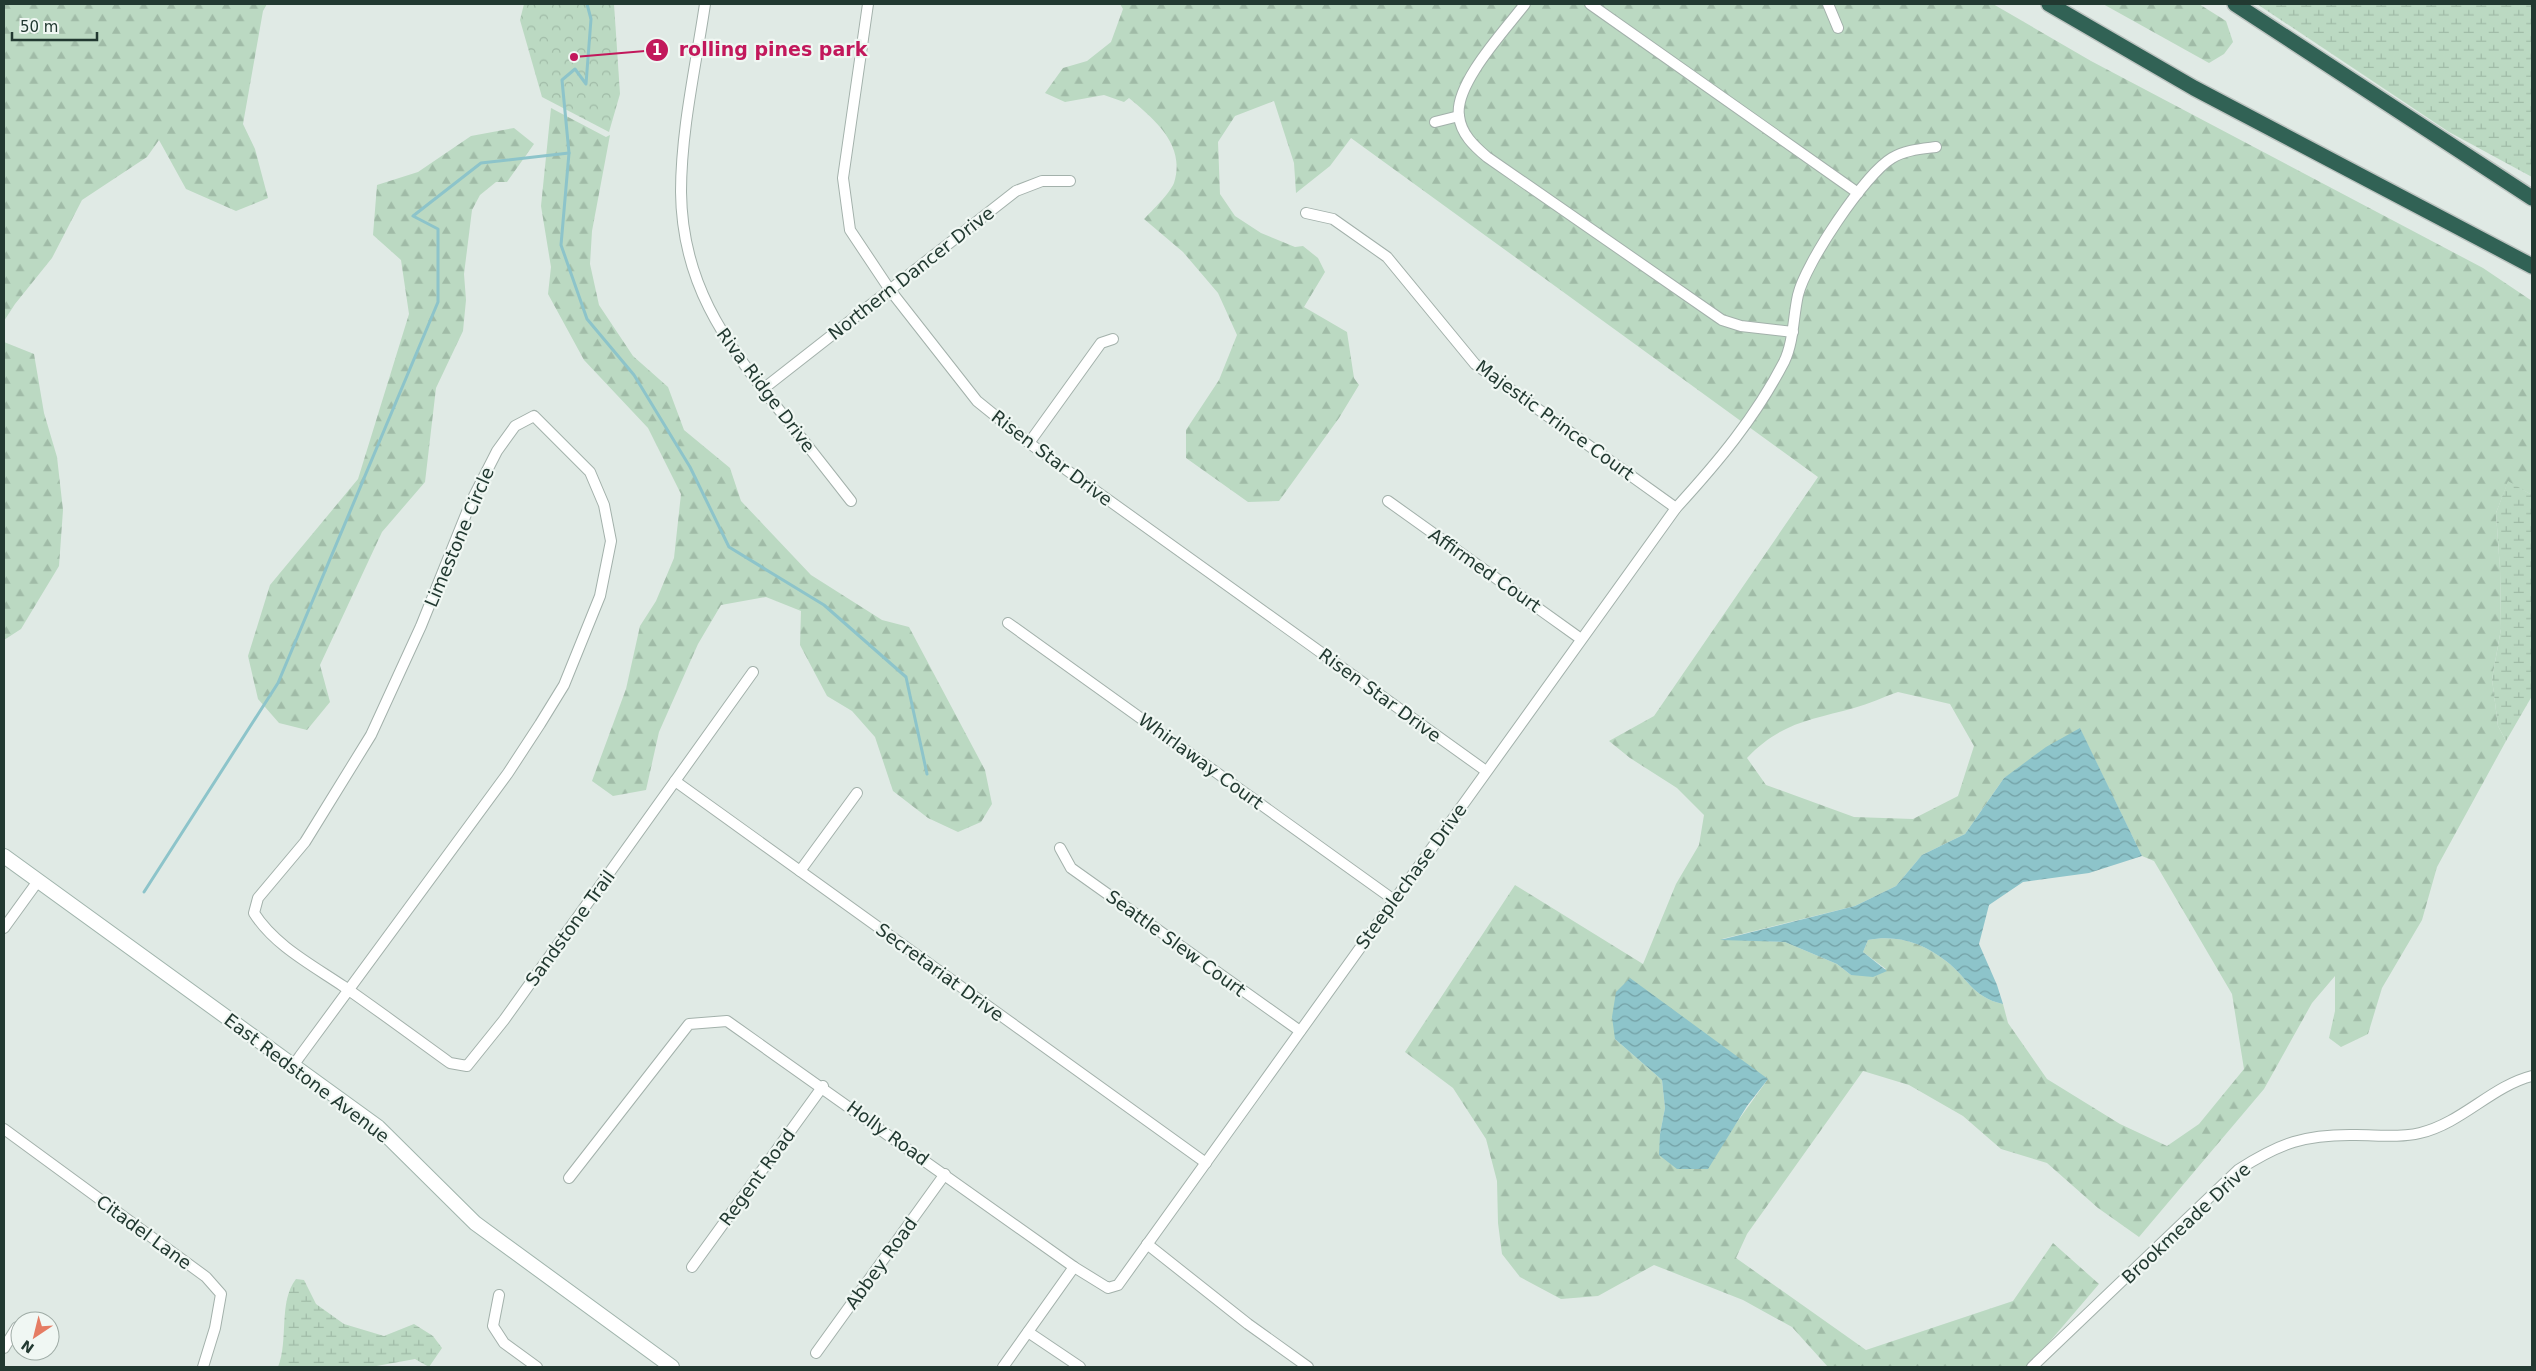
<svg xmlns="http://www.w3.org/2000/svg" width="2536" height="1371" viewBox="0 0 2536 1371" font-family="'DejaVu Sans',sans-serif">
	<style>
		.forest { fill: url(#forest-firs); fill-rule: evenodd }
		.wetland { fill: url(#wetland-marsh) }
		.park { fill: url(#park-crowns) }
		.water { fill: url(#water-waves) }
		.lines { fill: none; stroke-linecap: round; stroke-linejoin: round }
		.stream { stroke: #8dc4ca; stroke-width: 3 }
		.street-casing { stroke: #a3b1ab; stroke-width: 12 }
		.secondary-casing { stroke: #a0b4ac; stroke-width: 16 }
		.highway-casing { stroke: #bdc4c1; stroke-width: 18 }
		.street { stroke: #fff; stroke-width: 10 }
		.secondary { stroke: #fff; stroke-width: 14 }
		.highway { stroke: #316255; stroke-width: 15 }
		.labels { text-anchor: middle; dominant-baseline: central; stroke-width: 4.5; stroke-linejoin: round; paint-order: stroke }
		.street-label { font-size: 18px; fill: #223931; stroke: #f0f7f3 }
		.leader { fill: none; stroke: #c2185b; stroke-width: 2 }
		.callout-dot { fill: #c2185b; stroke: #f0f7f3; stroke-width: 2 }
		.mark-label { font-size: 15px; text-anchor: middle; font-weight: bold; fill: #fff }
		.callout-label { font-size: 19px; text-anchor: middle; font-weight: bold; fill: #c2185b; stroke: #f0f7f3; stroke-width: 4.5; stroke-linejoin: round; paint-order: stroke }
	</style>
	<defs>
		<pattern id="forest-firs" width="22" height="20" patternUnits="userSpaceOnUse" patternTransform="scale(1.25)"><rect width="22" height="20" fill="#bbd9c2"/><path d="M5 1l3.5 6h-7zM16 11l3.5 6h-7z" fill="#a0bba7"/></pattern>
		<pattern id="wetland-marsh" width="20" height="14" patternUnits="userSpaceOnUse" patternTransform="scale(1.25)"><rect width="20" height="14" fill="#bbd9c2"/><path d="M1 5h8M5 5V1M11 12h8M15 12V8" fill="none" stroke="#a0bba7"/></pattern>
		<pattern id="park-crowns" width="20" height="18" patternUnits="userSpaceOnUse" patternTransform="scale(1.25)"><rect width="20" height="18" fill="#bbd9c2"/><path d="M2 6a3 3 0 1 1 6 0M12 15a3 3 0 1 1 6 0" fill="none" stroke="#a0bba7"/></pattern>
		<pattern id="water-waves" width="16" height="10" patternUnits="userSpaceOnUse" patternTransform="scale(1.25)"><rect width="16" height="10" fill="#8dc4ca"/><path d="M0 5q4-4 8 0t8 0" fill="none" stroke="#73a0a5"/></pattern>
	</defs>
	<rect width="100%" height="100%" fill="#e0eae5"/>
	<g class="forest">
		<path d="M 4,4 L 267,4 L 263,11 L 243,124 L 255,149 L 268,198 L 236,211 L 186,189 L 159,140 L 147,157 L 82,200 L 52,258 L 15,304 L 4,321 Z"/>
		<path d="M 1120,4 L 1993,4 L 2091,61 L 2483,268 L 2532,301 L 2532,495 L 2508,482 L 2496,513 L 2500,569 L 2501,629 L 2492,679 L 2498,726 L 2506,741 L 2437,867 L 2422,920 L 2382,988 L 2368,1034 L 2341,1047 L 2329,1038 L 2335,1011 L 2335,976 L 2312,1003 L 2264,1089 L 2139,1237 L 2098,1208 L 2047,1163 L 2001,1149 L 1963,1116 L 1909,1085 L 1863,1071 L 1747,1234 L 1736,1258 L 1866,1350 L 2013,1301 L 2053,1243 L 2099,1284 L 2028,1367 L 1828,1367 L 1792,1327 L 1743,1300 L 1654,1265 L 1598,1296 L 1561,1299 L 1520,1277 L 1502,1254 L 1498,1223 L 1497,1181 L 1486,1139 L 1453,1088 L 1405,1052 L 1515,885 L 1643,964 L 1676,884 L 1699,845 L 1704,815 L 1677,788 L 1630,758 L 1609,741 L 1654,716 L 1818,477 L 1351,138 L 1330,166 L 1296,193 L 1294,163 L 1274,101 L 1235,116 L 1218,142 L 1220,194 L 1235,216 L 1261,233 L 1295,247 L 1303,246 L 1318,258 L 1325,272 L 1304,307 L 1347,332 L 1354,378 L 1359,385 L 1339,418 L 1279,501 L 1248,502 L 1186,458 L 1186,430 L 1219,380 L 1237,335 L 1218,293 L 1183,252 L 1144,219 C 1152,211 1170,193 1174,183 C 1186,145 1155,120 1129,98 L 1124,102 L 1104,95 L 1065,102 L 1045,93 L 1063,68 L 1087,61 L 1111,42 L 1123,9 ZM 1898,692 L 1950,704 L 1974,746 L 1958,796 L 1913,819 L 1854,817 L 1766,785 L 1747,758 C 1780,723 1810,720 1854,708 C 1869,704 1883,697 1898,692 ZM 2080,729 L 2142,856 L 2154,861 L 2232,994 L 2244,1069 L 2199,1124 L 2167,1146 L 2120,1124 L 2047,1079 L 2008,1023 L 2003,1004 C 1972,997 1969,979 1946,961 C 1923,943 1897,934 1868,940 L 1863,952 L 1886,969 L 1851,975 L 1837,964 L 1785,942 L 1722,939 L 1855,906 L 1896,886 L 1922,855 L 1965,834 L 2004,778 ZM 1615,1039 L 1768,1079 L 1722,1143 L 1707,1169 L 1660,1134 L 1665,1108 L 1662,1080 Z"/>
		<path d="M 2103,4 L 2199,4 L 2226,21 L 2233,42 L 2224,54 L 2209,63 Z"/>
		<path d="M 551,108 L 606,137 L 610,135 L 592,231 L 590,264 L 599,305 L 633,356 L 668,387 L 684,430 L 730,468 L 741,501 L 811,575 L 882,620 L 909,627 L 985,770 L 992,804 L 981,822 L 958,832 L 928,818 L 893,791 L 875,737 L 852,711 L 827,696 L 800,645 L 801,611 L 766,597 L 721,605 L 698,644 L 659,732 L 646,790 L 613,796 L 592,781 L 626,689 L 640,626 L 656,601 L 674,558 L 681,494 L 648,428 L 584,360 L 548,294 L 551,267 L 541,206 Z"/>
		<path d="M 514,128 L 534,144 L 507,182 L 496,182 L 480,195 L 472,210 L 464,274 L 466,300 L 463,331 L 436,388 L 425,482 L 382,532 L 320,665 L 330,702 L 307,730 L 279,723 L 258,699 L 248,656 L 270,585 L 358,479 L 409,314 L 401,260 L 373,235 L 377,185 L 418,172 L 471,136 Z"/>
		<path d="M 4,342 L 34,354 L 44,413 L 57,457 L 63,510 L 59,566 L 21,629 L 4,640 Z"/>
	</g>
	<g class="wetland">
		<path d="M 2257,4 L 2532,4 L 2532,177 L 2449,132 Z"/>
		<path d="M 2508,481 L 2532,495 L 2532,696 L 2506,741 L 2498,726 L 2492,679 L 2501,629 L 2500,569 L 2496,513 Z"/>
		<path d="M 296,1279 L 304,1280 L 316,1304 L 344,1324 L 384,1336 L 414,1324 L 433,1336 L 442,1348 L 429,1367 L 415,1359 L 371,1367 L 278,1367 C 289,1341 278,1302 296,1279 Z"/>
	</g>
	<path class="park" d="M 524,4 L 614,4 L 620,94 L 609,132 L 542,97 L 520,20 Z"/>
	<g class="water">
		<path d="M 2080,728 L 2142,856 L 2089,873 L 2023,882 L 1989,905 L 1979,944 L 1997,985 L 2003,1004 C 1972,997 1969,979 1946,961 C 1923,943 1897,934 1868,940 L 1863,952 L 1887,971 L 1873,977 L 1851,975 L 1837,964 L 1785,942 L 1720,940 L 1855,906 L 1896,886 L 1922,855 L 1965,834 L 2004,778 L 2046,747 Z"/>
		<path d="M 1630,978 L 1768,1079 L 1747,1106 L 1708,1169 L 1677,1169 L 1659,1155 L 1660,1134 L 1665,1108 L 1662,1080 L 1615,1039 L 1612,1017 L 1616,992 Z"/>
	</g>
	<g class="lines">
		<g class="stream">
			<path d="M 569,153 L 561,245 L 587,319 L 634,375 L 690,467 L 729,547 L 824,605 L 906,677 L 927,774"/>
			<path d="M 144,892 L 278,683 L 438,302 L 438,229 L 413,216 L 481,163 L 569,153 L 562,80 L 575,69 L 586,84 L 591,19 L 587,4"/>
		</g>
		<defs>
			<g id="street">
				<path d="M 705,4 C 696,65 681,130 681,192 C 682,282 723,339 776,406 C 801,437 826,469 851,501"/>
				<path d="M 868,4 L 843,178 L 850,230 L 890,290 L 977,401 L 1029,443 L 1486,771"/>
				<path d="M 1525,4 C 1506,29 1454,84 1459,116 C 1461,134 1474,146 1487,157 L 1722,320 L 1741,326 L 1793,332"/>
				<path d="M 1590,4 L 1858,193"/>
				<path d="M 1828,4 L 1838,28"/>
				<path d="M 1435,122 L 1459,116"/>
				<path d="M 1306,213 L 1333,219 L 1387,257 L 1475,364 L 1676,508"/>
				<path d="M 763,389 L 1016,191 L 1042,181 L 1070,181"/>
				<path d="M 1029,443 L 1101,343 L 1113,339"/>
				<path d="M 1388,501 L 1581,639"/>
				<path d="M 1008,623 L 1394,900"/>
				<path d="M 675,781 L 1206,1163"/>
				<path d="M 1060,848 L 1071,868 L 1300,1031"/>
				<path d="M 800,871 L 857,793"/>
				<path d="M 4,928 L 38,881"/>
				<path d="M 293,1066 L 300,1056 L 508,773 L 540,724 L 564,685 L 600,596 L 611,541 L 604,505 L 590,472 L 534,416 L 515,426 L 497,451 L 471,502 L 421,626 L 371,735 L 305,842 L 258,898 L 254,913 C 274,945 312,965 343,986 C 379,1011 414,1037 450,1063 L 467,1066 L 504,1020 L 753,672"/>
				<path d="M 4,1129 L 206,1277 L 221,1294 L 215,1328 L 203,1367"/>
				<path d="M 569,1178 L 689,1024 L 727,1021 L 1074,1267 L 1108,1288 L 1118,1285 L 1676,508 C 1718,462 1755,418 1784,362 C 1794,341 1793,317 1798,295 C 1805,264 1865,174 1892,158 C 1905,150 1920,149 1936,147"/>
				<path d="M 1147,1244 L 1248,1324 L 1308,1367"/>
				<path d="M 692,1267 L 823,1086"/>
				<path d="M 499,1295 L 493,1326 L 504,1343 L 537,1367"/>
				<path d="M 1028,1332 L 1080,1367"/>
				<path d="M 4,1348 L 17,1327"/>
				<path d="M 816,1353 L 945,1174"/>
				<path d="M 1003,1367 L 1074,1267"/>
				<path d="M 2032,1367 L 2238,1170 C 2280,1143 2305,1134 2356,1135 C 2377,1135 2399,1138 2420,1133 C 2462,1123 2492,1086 2532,1076"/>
			</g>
			<path id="secondary" d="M 4,856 L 378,1127 L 475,1223 L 672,1367"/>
			<g id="highway">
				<path d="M 2049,4 L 2194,88 L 2532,266"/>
				<path d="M 2235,4 L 2532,198"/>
			</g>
		</defs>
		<use href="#street" class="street-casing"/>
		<use href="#secondary" class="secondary-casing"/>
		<use href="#highway" class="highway-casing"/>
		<use href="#street" class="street"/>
		<use href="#secondary" class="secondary"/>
		<use href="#highway" class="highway"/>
	</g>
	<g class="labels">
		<g class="street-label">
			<text transform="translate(911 273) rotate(-38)">Northern Dancer Drive</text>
			<text transform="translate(766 390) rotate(53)">Riva Ridge Drive</text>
			<text transform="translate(1555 420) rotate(36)">Majestic Prince Court</text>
			<text transform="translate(1052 458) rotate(37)">Risen Star Drive</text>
			<text transform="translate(459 537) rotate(-67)">Limestone Circle</text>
			<text transform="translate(1485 570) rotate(35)">Affirmed Court</text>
			<text transform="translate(1380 695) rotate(36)">Risen Star Drive</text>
			<text transform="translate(1201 761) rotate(36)">Whirlaway Court</text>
			<text transform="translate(1411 876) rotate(-54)">Steeplechase Drive</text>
			<text transform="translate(570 928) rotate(-54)">Sandstone Trail</text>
			<text transform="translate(1176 943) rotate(36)">Seattle Slew Court</text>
			<text transform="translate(940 972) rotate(36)">Secretariat Drive</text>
			<text transform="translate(307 1078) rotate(37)">East Redstone Avenue</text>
			<text transform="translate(888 1133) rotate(36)">Holly Road</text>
			<text transform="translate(757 1177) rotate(-54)">Regent Road</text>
			<text transform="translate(2186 1223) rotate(-43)">Brookmeade Drive</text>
			<text transform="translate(144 1232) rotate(36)">Citadel Lane</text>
			<text transform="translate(881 1263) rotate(-54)">Abbey Road</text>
		</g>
	</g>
	<path class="leader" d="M574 57L657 50"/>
	<g class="callout-dot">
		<circle cx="574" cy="57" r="5"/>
		<circle cx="657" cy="50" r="12"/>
	</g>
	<g class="mark-label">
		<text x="657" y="55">1</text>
	</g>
	<g class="callout-label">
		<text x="773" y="56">rolling pines park</text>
	</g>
	<rect width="2536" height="1371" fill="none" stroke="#223931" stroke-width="10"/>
	<g transform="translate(35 1336) rotate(215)"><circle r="24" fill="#f0f7f3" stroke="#9eaba5"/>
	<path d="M0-4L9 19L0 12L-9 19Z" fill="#e57c63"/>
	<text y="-8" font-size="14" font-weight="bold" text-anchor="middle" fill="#223931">N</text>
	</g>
	<path d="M12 32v8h85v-8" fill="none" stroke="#223931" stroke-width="2.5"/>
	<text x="20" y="32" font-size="15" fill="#223931" stroke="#f0f7f3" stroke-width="4" paint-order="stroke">50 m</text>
</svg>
